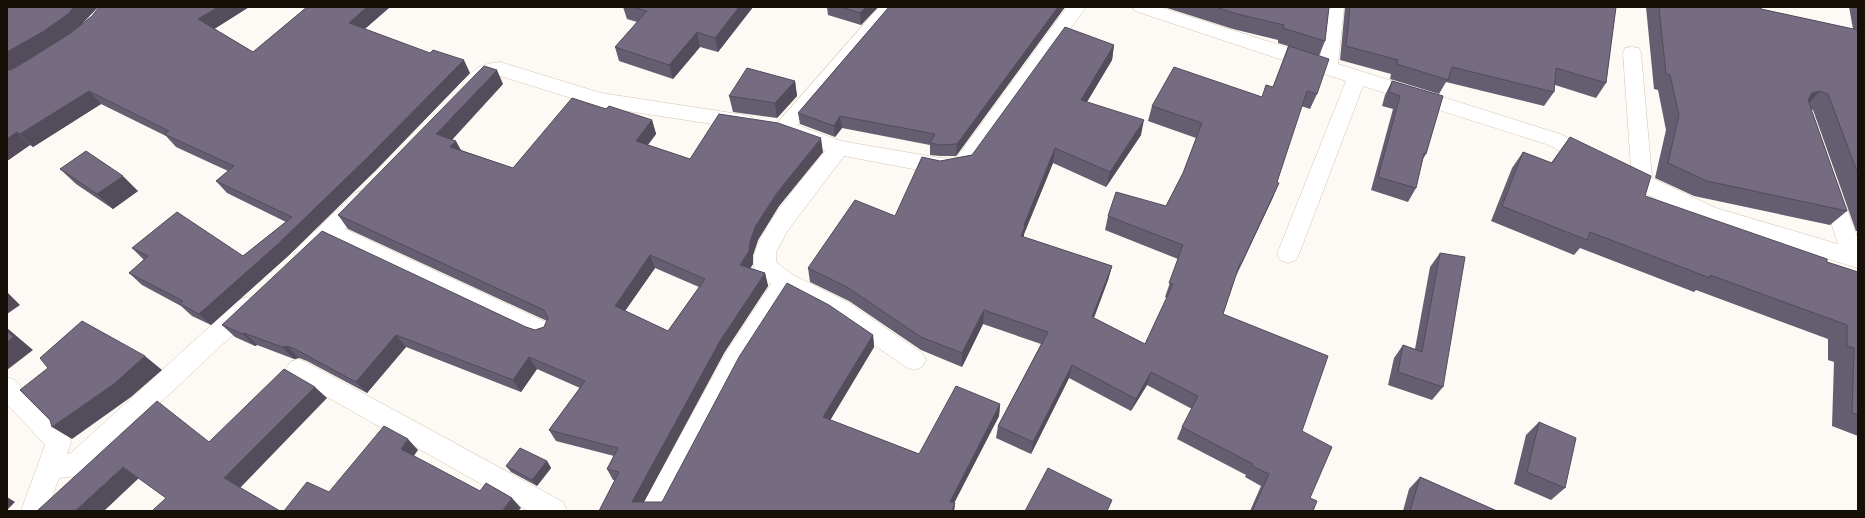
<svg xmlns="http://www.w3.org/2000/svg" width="1865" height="518" viewBox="0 0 1865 518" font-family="Inter,sans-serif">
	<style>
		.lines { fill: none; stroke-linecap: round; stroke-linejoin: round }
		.minor-casing { stroke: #d6c4ae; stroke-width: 1 }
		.minor { fill: #fff; fill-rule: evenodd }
		.wall { fill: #655d70; fill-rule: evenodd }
		.shaded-wall { fill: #534c5b }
		.building { fill: #766c82; stroke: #534c5b; fill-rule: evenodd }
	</style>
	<rect width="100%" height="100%" fill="#fdf9f4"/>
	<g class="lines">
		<defs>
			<g id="minor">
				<path d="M 879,7 L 898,7 L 797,125 L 841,141 L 940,158 L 957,157 L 1067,7 L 1086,7 L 970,169 L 940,174 L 844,156 L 788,230 L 776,252 L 776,262 L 793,275 L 848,302 L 922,353 L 926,360 L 922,367 L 914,370 L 906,367 L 832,316 L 789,294 L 741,368 L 666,511 L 639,511 L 725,354 L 771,284 C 766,279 757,274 754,267 C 746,241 809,172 825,151 L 785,135 L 776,133 L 773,128 Z"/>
				<path d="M 1132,7 L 1160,7 L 1320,58 L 1326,7 L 1344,7 L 1338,64 L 1560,134 L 1597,152 L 1600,157 L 1597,162 L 1590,165 L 1546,144 L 1363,86 L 1299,254 L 1296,260 L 1288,263 L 1280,260 L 1277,254 L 1346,81 L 1135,11 Z"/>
				<path d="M 1632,47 L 1639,48 L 1641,53 L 1652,178 L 1716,208 L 1838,244 L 1820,188 L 1823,182 L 1830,180 L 1837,182 L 1858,239 L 1858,268 L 1702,221 L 1614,178 L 1611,172 L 1614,166 L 1621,164 L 1631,168 L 1623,53 L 1625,48 Z"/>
				<path d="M 500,62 L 601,93 L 745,115 L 752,117 L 755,122 L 752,127 L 745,129 L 601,107 L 500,76 L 492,76 C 484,85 478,94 465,90 L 462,85 C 472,68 481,64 500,62 Z"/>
				<path d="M 362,191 L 369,193 L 373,199 L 369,205 L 345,229 L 550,324 L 554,331 L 550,338 L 542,341 L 534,338 L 332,242 C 321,252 313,265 297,260 L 294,254 L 297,248 L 355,193 Z"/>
				<path d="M 247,297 L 255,300 L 258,307 L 255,314 L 86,472 L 77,476 L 59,478 L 47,511 L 21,511 L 45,445 L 7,404 L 7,377 L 15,380 L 68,434 L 71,442 L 67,454 L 71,453 L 239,300 Z"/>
				<path d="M 298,359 L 306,362 L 563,502 L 567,511 L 529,511 L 290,376 L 286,369 L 290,362 Z"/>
			</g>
		</defs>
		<use href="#minor" class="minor-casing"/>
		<use href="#minor" class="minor"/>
	</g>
	<g class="wall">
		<path d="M 7,7 L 98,7 L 79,27 L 64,38 L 249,7 L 214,29 L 253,52 L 307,7 L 390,7 L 365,29 L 470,73 L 376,170 L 288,256 L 211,325 L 192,316 L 181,306 L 142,285 L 129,273 L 144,260 L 132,248 L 243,256 L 286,222 L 227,193 L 216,181 L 228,171 L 176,147 L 166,136 L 101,104 L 33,147 L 30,145 L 7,161 L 10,71 L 35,56 L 7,72 Z"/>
		<path d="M 623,7 L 753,7 L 718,52 L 700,47 L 673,79 L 619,61 L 615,47 L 637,22 L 627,19 Z"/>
		<path d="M 827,7 L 878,7 L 861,25 L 828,15 Z"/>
		<path d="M 889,7 L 1065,7 L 956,156 L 940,156 L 930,155 L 930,145 L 842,128 L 835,137 L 800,124 L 798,113 Z"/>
		<path d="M 1167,7 L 1329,7 L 1325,41 L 1319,56 L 1317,94 L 1310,109 L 1301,106 L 1277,182 L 1273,197 L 1235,278 L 1223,314 L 1302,431 L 1310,498 L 1313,511 L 1250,511 L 1261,486 L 1245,477 L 1246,475 L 1177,439 L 1182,427 L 1192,409 L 1147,385 L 1131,411 L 1069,378 L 1031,454 L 996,438 L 998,426 L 1041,344 L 983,324 L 962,367 L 921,350 L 849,301 L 810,282 L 808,268 L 895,216 L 940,161 L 972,155 L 1114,45 L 1112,60 L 1087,102 L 1141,135 L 1106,187 L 1053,163 L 1024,234 L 1024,237 L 1112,266 L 1108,280 L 1094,318 L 1145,344 L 1167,298 L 1165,297 L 1178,259 L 1105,230 L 1108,216 L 1166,206 L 1183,173 L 1196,138 L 1148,121 L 1152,106 L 1262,97 L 1273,87 L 1288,46 L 1278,43 L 1278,40 L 1233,29 L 1167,8 Z"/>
		<path d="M 1345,7 L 1616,7 L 1606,83 L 1596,98 L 1555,85 L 1554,92 L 1544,106 L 1446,82 L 1439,94 L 1390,79 L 1391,74 L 1340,60 Z"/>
		<path d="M 1646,7 L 1761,7 L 1761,9 L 1853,29 L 1849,7 L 1858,7 L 1858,231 L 1856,231 L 1813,110 L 1811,109 L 1847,211 L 1830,225 L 1694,196 L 1655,178 L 1666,130 L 1658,90 L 1654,89 Z"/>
		<path d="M 795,81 L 797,96 L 777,118 L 733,112 L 729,96 Z"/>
		<path d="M 1392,81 L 1443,96 L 1426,154 L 1423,159 L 1416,188 L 1408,202 L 1371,190 L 1393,109 L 1382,106 L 1385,95 Z"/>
		<path d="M 503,84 L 452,140 L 461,150 L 513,168 L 606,109 L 652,120 L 656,134 L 648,145 L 690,159 L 823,152 L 779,206 L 758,240 L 753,255 L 753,264 L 750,268 L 765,273 L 768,286 L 724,353 L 644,502 L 662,502 L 873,335 L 874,347 L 830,420 L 919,454 L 1000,404 L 999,416 L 954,503 L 955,503 L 954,511 L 599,511 L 615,480 L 613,480 L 607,469 L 614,456 L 556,441 L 549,430 L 580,388 L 537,369 L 521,392 L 406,347 L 367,393 L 307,361 L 299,358 L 294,359 L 257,345 L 255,346 L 235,337 L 222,325 L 526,327 L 535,330 L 544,327 L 547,321 L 348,229 L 338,215 ZM 655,268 L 699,287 L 668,331 L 625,311 Z"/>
		<path d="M 1570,137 L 1645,196 L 1827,262 L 1858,272 L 1858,436 L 1832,426 L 1834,362 L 1828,360 L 1828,339 L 1696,290 L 1694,292 L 1580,248 L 1574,255 L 1491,221 L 1512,168 L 1523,152 L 1551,163 Z"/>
		<path d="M 60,169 L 138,191 L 113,209 L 76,184 Z"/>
		<path d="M 1440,253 L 1443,387 L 1432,400 L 1388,385 L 1394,358 L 1403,345 L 1415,349 L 1430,267 Z"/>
		<path d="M 1539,422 L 1565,488 L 1551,500 L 1514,484 L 1526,435 Z"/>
		<path d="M 547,461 L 551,468 L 537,486 L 511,472 L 506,466 Z"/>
		<path d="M 1420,477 L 1497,511 L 1403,511 L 1409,489 Z"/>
	</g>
	<g class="shaded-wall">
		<path d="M 74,7 L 98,7 L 79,27 L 56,44 L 7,72 L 7,52 Z"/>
		<path d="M 218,7 L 249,7 L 208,33 L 198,19 Z"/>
		<path d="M 367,7 L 390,7 L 356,36 L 349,23 Z"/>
		<path d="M 739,7 L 753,7 L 718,52 L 715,38 Z"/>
		<path d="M 866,7 L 878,7 L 861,25 L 860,13 Z"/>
		<path d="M 1058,7 L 1065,7 L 956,156 L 957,144 Z"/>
		<path d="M 697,32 L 700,47 L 673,79 L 669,65 Z"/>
		<path d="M 1114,45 L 1112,60 L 1079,115 L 1081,100 Z"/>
		<path d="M 464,60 L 470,73 L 376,170 L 288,256 L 211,325 L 199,314 Z"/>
		<path d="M 497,70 L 503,84 L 444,148 L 436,134 Z"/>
		<path d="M 795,81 L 797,96 L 777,118 L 775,103 Z"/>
		<path d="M 89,91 L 101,104 L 33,147 L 20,134 Z"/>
		<path d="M 1820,91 L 1805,107 L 1798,109 L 1812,93 Z"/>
		<path d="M 840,116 L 842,128 L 835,137 L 834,126 Z"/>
		<path d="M 652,120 L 656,134 L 640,155 L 636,141 Z"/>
		<path d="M 1144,120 L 1141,135 L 1106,187 L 1110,172 Z"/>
		<path d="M 17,132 L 30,145 L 7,161 L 7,139 Z"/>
		<path d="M 821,138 L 823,152 L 779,206 L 758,240 L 753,255 L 753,264 L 744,278 L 740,265 L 755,227 L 777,193 Z"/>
		<path d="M 456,141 L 463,154 L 450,147 Z"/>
		<path d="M 1055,148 L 1053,163 L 1024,234 L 1024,240 L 1021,236 L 1024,225 Z"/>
		<path d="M 123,176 L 138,191 L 113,209 L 97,194 Z"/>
		<path d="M 1279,183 L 1273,197 L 1235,278 L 1241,264 Z"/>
		<path d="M 650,255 L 655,268 L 620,318 L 615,306 Z"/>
		<path d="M 1112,266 L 1108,280 L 1089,330 L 1092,317 Z"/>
		<path d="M 765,273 L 768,286 L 724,353 L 639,511 L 632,502 L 720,341 Z"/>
		<path d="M 7,292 L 20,305 L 7,314 Z"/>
		<path d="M 984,310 L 983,324 L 962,367 L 962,353 Z"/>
		<path d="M 7,328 L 33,350 L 7,370 Z"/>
		<path d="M 244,333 L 257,345 L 255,346 L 243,334 Z"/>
		<path d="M 396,335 L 406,347 L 367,393 L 356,382 Z"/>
		<path d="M 873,335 L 874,347 L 825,429 L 823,417 Z"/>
		<path d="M 287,346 L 299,358 L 294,359 L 282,347 Z"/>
		<path d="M 145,356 L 162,370 L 131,397 L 72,439 L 52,427 Z"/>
		<path d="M 529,357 L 537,369 L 521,392 L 513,380 Z"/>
		<path d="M 1072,365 L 1069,378 L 1031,454 L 1033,442 Z"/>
		<path d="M 1151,372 L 1147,385 L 1131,411 L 1136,399 Z"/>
		<path d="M 315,387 L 327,398 L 239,489 L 224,478 Z"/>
		<path d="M 1000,404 L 999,416 L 950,511 L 950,502 Z"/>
		<path d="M 408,439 L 418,450 L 411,460 L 401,449 Z"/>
		<path d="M 547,461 L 551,468 L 537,486 L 532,480 Z"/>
		<path d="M 123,467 L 139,478 L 104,511 L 75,511 Z"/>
		<path d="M 7,497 L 15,502 L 7,510 Z"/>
		<path d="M 512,498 L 521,508 L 518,511 L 502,511 Z"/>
		<path d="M 955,503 L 954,511 L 952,511 Z"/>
	</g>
	<g class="building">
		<path d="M 7,7 L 74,7 L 68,14 L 44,31 L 7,52 Z"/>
		<path d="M 99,7 L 218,7 L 198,19 L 253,52 L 307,7 L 367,7 L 349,23 L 430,53 L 433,50 L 464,60 L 368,157 L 278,244 L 199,314 L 180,304 L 183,301 L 129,273 L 148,256 L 132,248 L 177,212 L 243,256 L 292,217 L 216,181 L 234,166 L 164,134 L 169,131 L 89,91 L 20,134 L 17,132 L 7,139 L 7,73 L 10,71 L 71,33 L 92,16 Z"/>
		<path d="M 632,7 L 739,7 L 715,38 L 697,32 L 669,65 L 615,47 L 647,11 Z"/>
		<path d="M 841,7 L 866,7 L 860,13 Z"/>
		<path d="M 889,7 L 1058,7 L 957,144 L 940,145 L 930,143 L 935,134 L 840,116 L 834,126 L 798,113 Z"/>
		<path d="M 1216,7 L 1329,7 L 1325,41 L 1283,28 L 1284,25 L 1237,14 Z"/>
		<path d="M 1350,7 L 1616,7 L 1606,83 L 1556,68 L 1554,92 L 1452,67 L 1448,80 L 1397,64 L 1398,60 L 1346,46 Z"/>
		<path d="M 1659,7 L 1761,7 L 1761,9 L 1858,30 L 1858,174 L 1828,94 L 1820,91 L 1812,93 L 1808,100 L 1847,211 L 1707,181 L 1668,163 L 1679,115 L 1670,75 L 1666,74 Z"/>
		<path d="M 1065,27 L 1114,45 L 1081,100 L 1144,120 L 1110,172 L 1055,148 L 1024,225 L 1025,226 L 1021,236 L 1112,266 L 1092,317 L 1145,344 L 1173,284 L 1169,283 L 1183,245 L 1108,216 L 1116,192 L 1166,206 L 1183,173 L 1202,123 L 1152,106 L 1174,67 L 1262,97 L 1266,85 L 1273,87 L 1289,46 L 1329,59 L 1317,94 L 1307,91 L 1277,182 L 1279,183 L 1241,264 L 1240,263 L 1223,314 L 1328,356 L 1302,431 L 1332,447 L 1310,498 L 1317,501 L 1313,511 L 1252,511 L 1269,474 L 1252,466 L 1253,464 L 1182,427 L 1198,396 L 1151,372 L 1136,399 L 1072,365 L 1033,442 L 998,426 L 1048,332 L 984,310 L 962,353 L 921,337 L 847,287 L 808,268 L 855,200 L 895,216 L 922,157 L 940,161 L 972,155 Z"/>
		<path d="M 484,66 L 497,70 L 436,134 L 456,141 L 450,147 L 513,168 L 572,98 L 606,109 L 609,106 L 652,120 L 636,141 L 690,159 L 719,114 L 778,123 L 821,138 L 777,193 L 755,227 L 750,242 L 749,251 L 740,265 L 765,273 L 720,341 L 632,502 L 662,502 L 739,357 L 787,283 L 829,305 L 873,335 L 823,417 L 919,454 L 956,386 L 1000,404 L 950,502 L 955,503 L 952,511 L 599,511 L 619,472 L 607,469 L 618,448 L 549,430 L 585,381 L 529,357 L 513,380 L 396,335 L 356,382 L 295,349 L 287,346 L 282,347 L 244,333 L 243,334 L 222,325 L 322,231 L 526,327 L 535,330 L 544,327 L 548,318 L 544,310 L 338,215 ZM 650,255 L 705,279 L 668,331 L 615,306 Z"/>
		<path d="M 747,68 L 795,81 L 775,103 L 729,96 Z"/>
		<path d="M 1392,81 L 1443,96 L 1426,154 L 1424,153 L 1416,188 L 1378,177 L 1400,96 L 1389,92 Z"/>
		<path d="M 1570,137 L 1651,176 L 1645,196 L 1827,259 L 1827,262 L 1858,272 L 1858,415 L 1852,413 L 1854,348 L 1847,346 L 1847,325 L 1710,275 L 1710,278 L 1590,232 L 1587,240 L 1502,206 L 1523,152 L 1552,163 Z"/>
		<path d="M 86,151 L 123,176 L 97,194 L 60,169 Z"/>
		<path d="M 1440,253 L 1465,257 L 1443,387 L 1398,372 L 1403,345 L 1422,352 Z"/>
		<path d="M 82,321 L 145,356 L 114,384 L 52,427 L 50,420 L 20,390 L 48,368 L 40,358 Z"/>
		<path d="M 7,331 L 14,337 L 7,342 Z"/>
		<path d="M 284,369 L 315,387 L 224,478 L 280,511 L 152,511 L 166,498 L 123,467 L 75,511 L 37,511 L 157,401 L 209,442 Z"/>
		<path d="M 1539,422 L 1576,438 L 1565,488 L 1527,472 Z"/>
		<path d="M 384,426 L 408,439 L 401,449 L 480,491 L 486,483 L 512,498 L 502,511 L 284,511 L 307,482 L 329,492 Z"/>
		<path d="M 520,448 L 547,461 L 532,480 L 506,466 Z"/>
		<path d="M 1048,468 L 1112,500 L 1107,511 L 1025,511 Z"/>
		<path d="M 1420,477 L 1497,511 L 1410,511 Z"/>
	</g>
	<rect width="1865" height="518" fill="none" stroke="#161008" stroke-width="16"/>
</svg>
